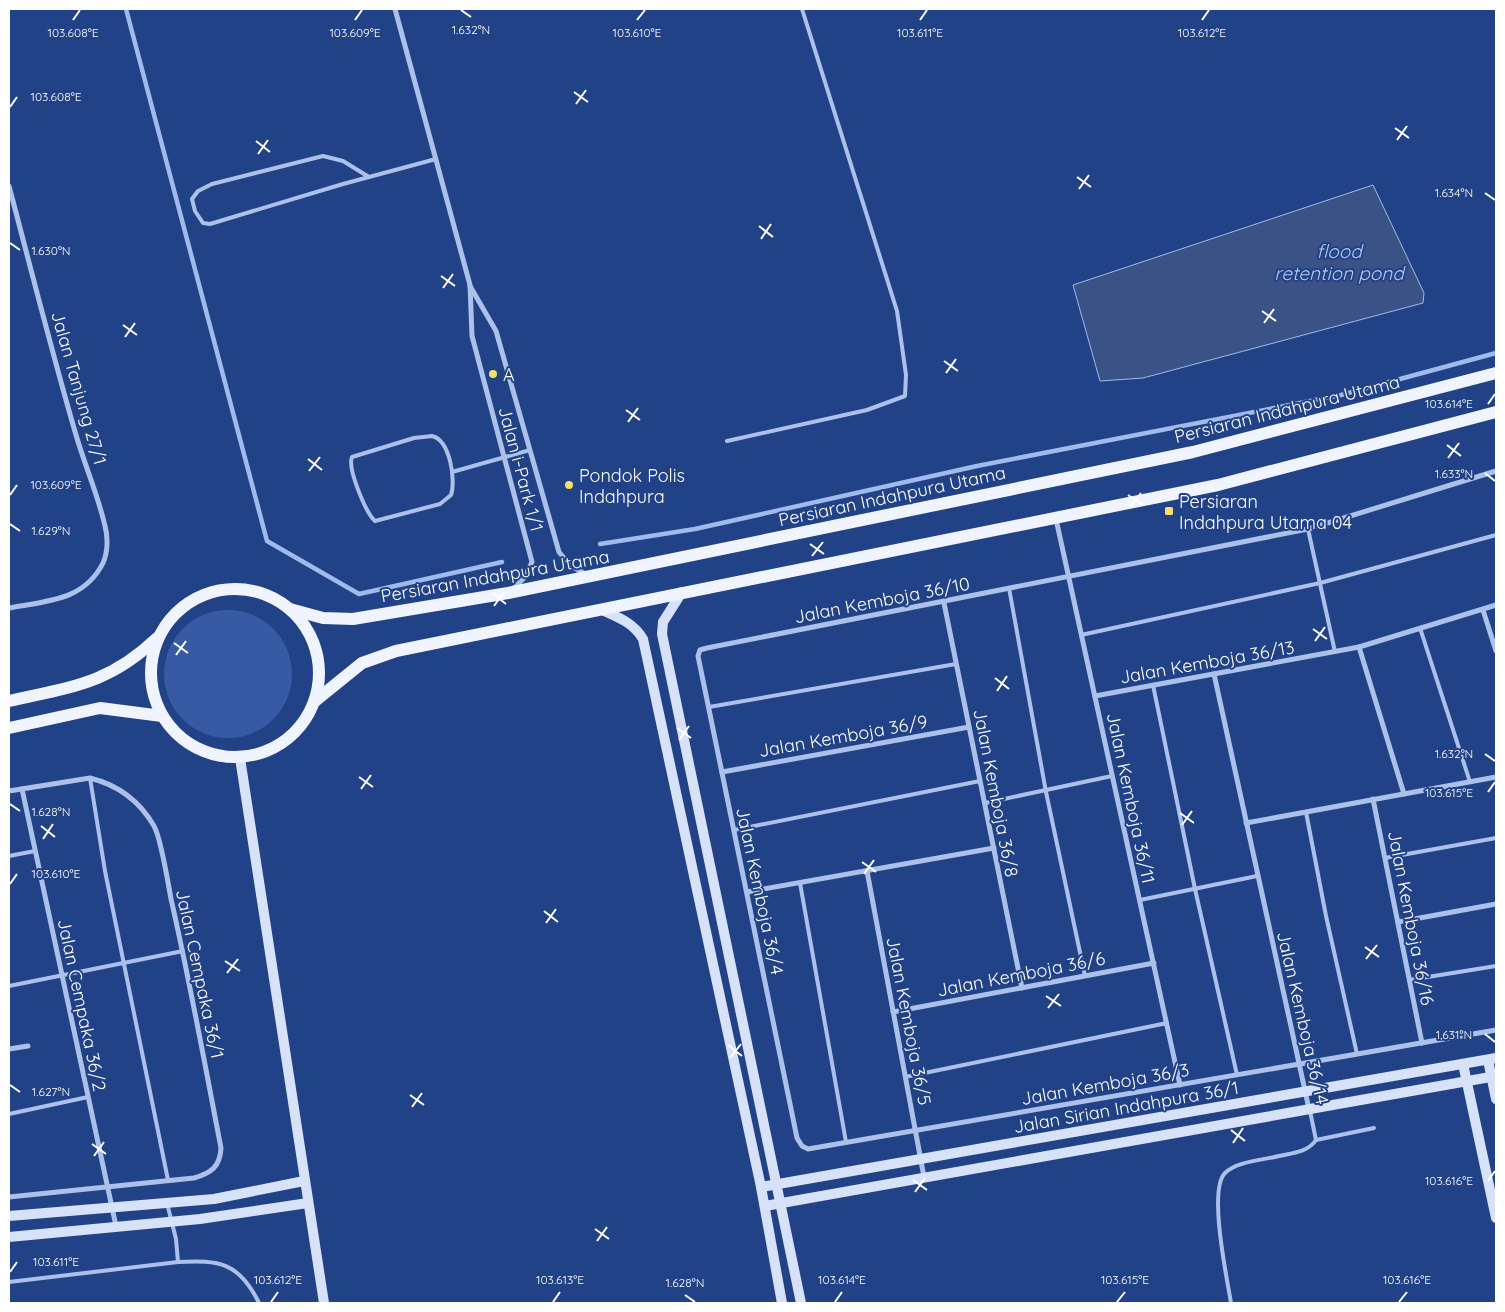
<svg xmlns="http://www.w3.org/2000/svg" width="1505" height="1312" viewBox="0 0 1505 1312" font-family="Quicksand,sans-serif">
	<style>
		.green { fill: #365aa4 }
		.water { fill: #3a5285; stroke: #a0baeb }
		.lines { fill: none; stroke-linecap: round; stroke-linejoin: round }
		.stream { stroke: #a0baeb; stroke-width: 4.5 }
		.lane { stroke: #acc1ea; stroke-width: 4 }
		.street { stroke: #acc1ea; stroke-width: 5 }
		.secondary { stroke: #d7e1f8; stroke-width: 10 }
		.primary { stroke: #f0f4fe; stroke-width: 12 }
		.ticks { fill: none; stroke: #fff; stroke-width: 2 }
		.poi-dot { fill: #f6de6e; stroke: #224287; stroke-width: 2 }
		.labels { text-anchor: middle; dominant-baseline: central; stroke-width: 4; stroke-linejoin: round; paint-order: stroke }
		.poi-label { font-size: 18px; fill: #fff; stroke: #224287; text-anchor: start }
		.street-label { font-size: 18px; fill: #fff; stroke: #224287 }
		.water-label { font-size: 19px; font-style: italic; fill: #b8cbf1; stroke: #224287 }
		.ticks-label { font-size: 12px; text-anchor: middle; fill: #fff; stroke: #224287; stroke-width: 4; stroke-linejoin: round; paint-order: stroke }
	</style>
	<rect width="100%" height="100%" fill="#224287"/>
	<circle class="green" cx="228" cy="674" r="64"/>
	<path class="water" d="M 1373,185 L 1424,293 L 1423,303 L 1143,378 L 1100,381 L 1073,285 Z"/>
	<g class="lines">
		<g class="stream">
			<path d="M 126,9 L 267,541 L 359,594 L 502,562"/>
			<path d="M 600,544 L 695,529 L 977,466 L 1341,395 L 1496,353"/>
		</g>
		<g class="lane">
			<path d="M 369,177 L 343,161 L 323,156 L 212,184 L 198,191 L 192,199 L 195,211 L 203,223 L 210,224 L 343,184 L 436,159"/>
			<path d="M 432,436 C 450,440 456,480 451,495 L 440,504 L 375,521 C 366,513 347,468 352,457 L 414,438 Z"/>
			<path d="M 727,441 L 867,410 L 905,396 L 906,375 L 897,311 L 802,9"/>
			<path d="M 452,472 L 530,450"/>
			<path d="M 1308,529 L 1335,652"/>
			<path d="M 1009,588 L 1046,792 L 1085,976"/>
			<path d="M 1420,628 L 1470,782"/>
			<path d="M 1081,635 L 1320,583 L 1496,535"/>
			<path d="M 1153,685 L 1195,889 L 1237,1075"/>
			<path d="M 709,707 L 956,664"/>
			<path d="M 90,778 L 105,871 L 168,1180"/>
			<path d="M 985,803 L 1112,776"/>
			<path d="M 1306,812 L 1326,916 L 1357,1054"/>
			<path d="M 734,830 L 980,781"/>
			<path d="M 9,856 L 35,851"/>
			<path d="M 1385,858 L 1496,838"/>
			<path d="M 800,883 L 846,1142"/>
			<path d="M 1140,900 L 1257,876"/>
			<path d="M 1409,980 L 1496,966"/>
			<path d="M 9,986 L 183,951"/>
			<path d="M 905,1077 L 1167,1023"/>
			<path d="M 9,1114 L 88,1097"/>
			<path d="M 1316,1140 L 1374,1128"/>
			<path d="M 178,1262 C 219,1260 239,1262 259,1303"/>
			<path d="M 9,1282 L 178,1262 L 176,1239 L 167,1203"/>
			<path d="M 1231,1303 C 1227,1278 1208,1190 1225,1173 C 1237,1161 1264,1160 1279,1156 C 1293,1153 1308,1152 1316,1140 L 1310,1111"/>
		</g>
		<g class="street">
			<path d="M 395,9 L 470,285 L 472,336 L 532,562 L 524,578 L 513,589"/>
			<path d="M 9,186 C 31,269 52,353 76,435 C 85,466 98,495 105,526 C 108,537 108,552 103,563 C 84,601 46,601 9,608"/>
			<path d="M 470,286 L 496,331 L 559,552 L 570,565 L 585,574"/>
			<path d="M 1496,471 L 1308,529 L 707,648 L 700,650 L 698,656 L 797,1138 L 802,1146 L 808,1149 L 1496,1030"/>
			<path d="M 1056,519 L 1180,1085"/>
			<path d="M 944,603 L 1022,988"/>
			<path d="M 1483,610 L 1496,651"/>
			<path d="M 1359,647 L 1404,794"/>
			<path d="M 1214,674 L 1309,1109"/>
			<path d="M 1095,696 L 1359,647 L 1496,605"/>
			<path d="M 722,772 L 969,727"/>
			<path d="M 22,789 L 116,1226"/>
			<path d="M 9,791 L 90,778 C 118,785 139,800 154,826 C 161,838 168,883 171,899 C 190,982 205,1065 221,1148 C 220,1167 211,1173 194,1178 L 9,1197"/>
			<path d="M 1373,799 L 1422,1043"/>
			<path d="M 1246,823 L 1496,777"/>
			<path d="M 867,871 L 924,1177"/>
			<path d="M 747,892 L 994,848"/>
			<path d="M 1398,922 L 1496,904"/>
			<path d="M 893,1012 L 1154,963"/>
			<path d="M 9,1049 L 28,1046"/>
		</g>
		<g class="secondary">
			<path d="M 682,592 L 663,622 L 662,634 L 801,1303"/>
			<path d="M 600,609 C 617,617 633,622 643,639 L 761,1187 L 782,1303"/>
			<path d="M 240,758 L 324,1303"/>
			<path d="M 1488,1060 L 1496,1099"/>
			<path d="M 1463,1064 L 1496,1218"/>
			<path d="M 761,1187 L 1496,1058"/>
			<path d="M 765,1206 L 1496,1076"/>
			<path d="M 9,1216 L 214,1199 L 304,1181"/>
			<path d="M 9,1237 L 200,1219 L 308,1203"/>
		</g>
		<g class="primary">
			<circle cx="235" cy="673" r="84"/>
			<path d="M 290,609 L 323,618 L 353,619 L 508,593 L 1193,452 L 1496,373"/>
			<path d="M 9,701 C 71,687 109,684 157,638"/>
			<path d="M 315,701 L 362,663 L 396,651 L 1218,485 L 1496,412"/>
			<path d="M 9,728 L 100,708 L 162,716"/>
		</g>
	</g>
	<path class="ticks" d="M 461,10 L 471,17M 73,20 L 80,10M 355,20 L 362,10M 637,20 L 645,10M 920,20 L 927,10M 1202,20 L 1209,10M 574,92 L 588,102M 576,104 L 586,90M 10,107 L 17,97M 1395,128 L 1409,138M 1397,140 L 1407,126M 256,141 L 270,152M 258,154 L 268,140M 1077,177 L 1091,187M 1079,189 L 1089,175M 1485,193 L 1495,200M 759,226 L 773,237M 761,239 L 771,224M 10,243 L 20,250M 441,276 L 455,286M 443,288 L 453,274M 1262,311 L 1276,321M 1264,323 L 1274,309M 123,325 L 137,335M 125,337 L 135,323M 944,361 L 958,371M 946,373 L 956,359M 1488,404 L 1495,394M 626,410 L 640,420M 628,422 L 638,408M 1447,445 L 1461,456M 1448,458 L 1459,443M 308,459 L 322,470M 309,471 L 320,457M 1485,473 L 1495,481M 10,495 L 17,485M 1128,495 L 1143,505M 1130,507 L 1141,493M 10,524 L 20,531M 810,544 L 824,554M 812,556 L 823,542M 492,593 L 506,604M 494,606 L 504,592M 1313,629 L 1327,639M 1315,641 L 1325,627M 174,643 L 188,653M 176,655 L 186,641M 995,678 L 1009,689M 997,691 L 1007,676M 677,728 L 691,738M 679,740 L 689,726M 1485,754 L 1495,761M 359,777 L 373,787M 361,789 L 371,775M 1488,792 L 1495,782M 10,804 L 20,811M 1180,813 L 1194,823M 1182,825 L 1192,811M 41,826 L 55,837M 43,839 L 53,824M 862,862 L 876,872M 864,874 L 874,860M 10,884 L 17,874M 544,911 L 558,922M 546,923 L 556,909M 1365,947 L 1379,957M 1366,959 L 1377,945M 225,961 L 240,971M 227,973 L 238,959M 1046,996 L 1061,1006M 1048,1008 L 1059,994M 1485,1034 L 1495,1042M 728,1045 L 742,1056M 730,1058 L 741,1044M 10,1085 L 20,1092M 410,1095 L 424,1105M 412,1107 L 422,1093M 1231,1130 L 1245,1141M 1233,1143 L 1243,1128M 92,1144 L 106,1154M 94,1156 L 104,1142M 913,1180 L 927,1190M 1488,1181 L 1495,1171M 915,1192 L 925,1178M 595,1229 L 609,1239M 597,1241 L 607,1227M 10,1272 L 17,1262M 685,1295 L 695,1302M 271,1302 L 278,1292M 553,1302 L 560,1292M 835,1302 L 842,1292M 1117,1302 L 1125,1292M 1399,1302 L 1407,1292"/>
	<g class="poi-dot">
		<circle cx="493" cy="374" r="5"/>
		<circle cx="569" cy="485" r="5"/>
		<rect x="1164" y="506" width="10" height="10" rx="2.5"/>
	</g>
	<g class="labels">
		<g class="poi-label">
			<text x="503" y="374">A</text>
			<text x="579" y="475">Pondok Polis<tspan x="579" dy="21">Indahpura</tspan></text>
			<text x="1179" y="501">Persiaran<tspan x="1179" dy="21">Indahpura Utama 04</tspan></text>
		</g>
		<g class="street-label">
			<text transform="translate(79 388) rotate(74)">Jalan Tanjung 27/1</text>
			<text transform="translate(1287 409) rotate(-14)">Persiaran Indahpura Utama</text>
			<text transform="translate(521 469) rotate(75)">Jalan i-Park 1/1</text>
			<text transform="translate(892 496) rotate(-12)">Persiaran Indahpura Utama</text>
			<text transform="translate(495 576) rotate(-10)">Persiaran Indahpura Utama</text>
			<text transform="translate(882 600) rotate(-11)">Jalan Kemboja 36/10</text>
			<text transform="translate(1207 662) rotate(-10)">Jalan Kemboja 36/13</text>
			<text transform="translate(843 736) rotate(-10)">Jalan Kemboja 36/9</text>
			<text transform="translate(996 793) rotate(79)">Jalan Kemboja 36/8</text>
			<text transform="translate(1131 798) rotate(78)">Jalan Kemboja 36/11</text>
			<text transform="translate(760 891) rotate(78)">Jalan Kemboja 36/4</text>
			<text transform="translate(1411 918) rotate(79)">Jalan Kemboja 36/16</text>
			<text transform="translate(200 974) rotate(78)">Jalan Cempaka 36/1</text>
			<text transform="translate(1021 974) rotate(-11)">Jalan Kemboja 36/6</text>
			<text transform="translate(82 1005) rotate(78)">Jalan Cempaka 36/2</text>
			<text transform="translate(1303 1018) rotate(77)">Jalan Kemboja 36/14</text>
			<text transform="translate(909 1021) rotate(79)">Jalan Kemboja 36/5</text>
			<text transform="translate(1105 1084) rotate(-10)">Jalan Kemboja 36/3</text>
			<text transform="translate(1126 1107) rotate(-10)">Jalan Sirian Indahpura 36/1</text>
		</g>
		<g class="water-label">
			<text x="1339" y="251">flood<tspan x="1339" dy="22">retention pond</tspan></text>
		</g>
	</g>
	<g class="ticks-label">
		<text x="471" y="34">1.632°N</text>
		<text x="73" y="37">103.608°E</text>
		<text x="355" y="37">103.609°E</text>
		<text x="637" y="37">103.610°E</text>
		<text x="920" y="37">103.611°E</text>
		<text x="1202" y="37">103.612°E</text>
		<text x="56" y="101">103.608°E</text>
		<text x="1454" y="197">1.634°N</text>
		<text x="51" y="255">1.630°N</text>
		<text x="1449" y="408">103.614°E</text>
		<text x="1454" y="478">1.633°N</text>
		<text x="56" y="489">103.609°E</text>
		<text x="51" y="535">1.629°N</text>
		<text x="1454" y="758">1.632°N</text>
		<text x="1449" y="797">103.615°E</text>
		<text x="51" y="816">1.628°N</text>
		<text x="56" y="878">103.610°E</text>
		<text x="1454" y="1039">1.631°N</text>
		<text x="51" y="1096">1.627°N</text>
		<text x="1449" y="1185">103.616°E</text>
		<text x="56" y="1266">103.611°E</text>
		<text x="278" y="1284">103.612°E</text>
		<text x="560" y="1284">103.613°E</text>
		<text x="842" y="1284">103.614°E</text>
		<text x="1125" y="1284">103.615°E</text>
		<text x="1407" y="1284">103.616°E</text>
		<text x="685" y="1287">1.628°N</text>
	</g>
	<rect width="1505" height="1312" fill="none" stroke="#ffffff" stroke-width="20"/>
</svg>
